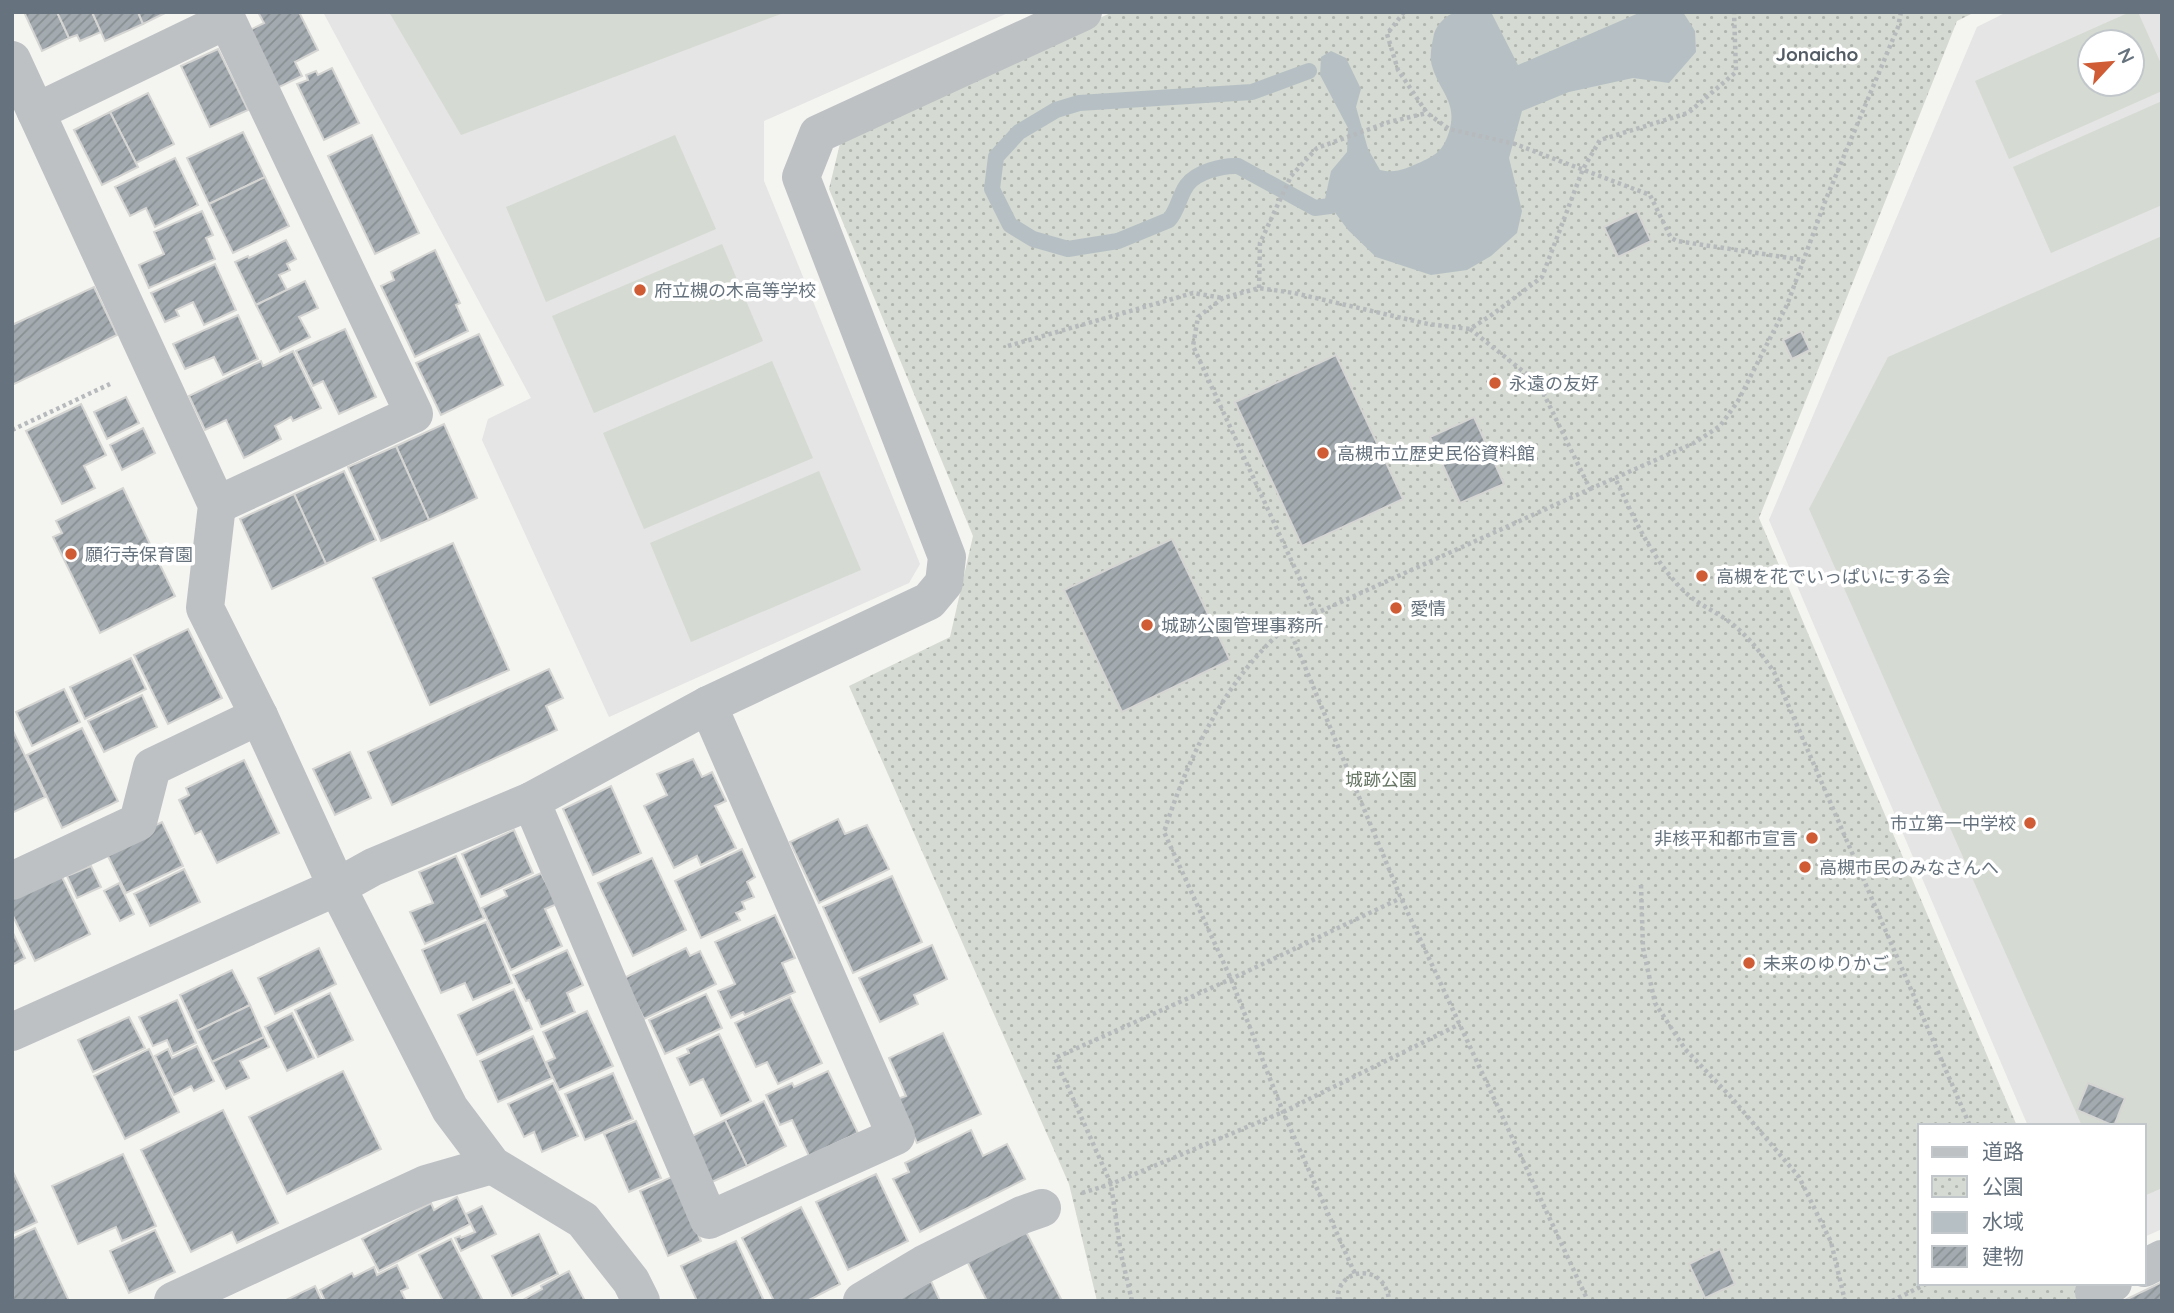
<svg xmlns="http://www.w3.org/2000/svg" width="2174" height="1313" viewBox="0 0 2174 1313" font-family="Quicksand,'Noto Sans JP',sans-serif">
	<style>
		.built { fill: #e4e5e4; fill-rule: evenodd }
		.green { fill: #d5dad2; fill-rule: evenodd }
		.park { fill: url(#park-dots) }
		.water { fill: #b6c0c4 }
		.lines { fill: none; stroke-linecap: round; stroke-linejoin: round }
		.stream { stroke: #b6c0c4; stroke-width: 16 }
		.building { fill: url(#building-hatch); stroke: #d5d5d3; stroke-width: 2 }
		.path { stroke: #b7babc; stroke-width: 4.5; stroke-dasharray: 3.5 3.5; stroke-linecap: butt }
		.street { stroke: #bdc1c4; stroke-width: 38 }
		.poi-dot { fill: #cf5c35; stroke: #fff; stroke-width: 2.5 }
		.labels { text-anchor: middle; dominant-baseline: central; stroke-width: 7; stroke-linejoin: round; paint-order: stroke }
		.poi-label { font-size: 18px; fill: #66737e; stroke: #fff; text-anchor: start }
		.park-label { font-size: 18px; fill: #677664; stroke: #fff }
		.neighbourhood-label { font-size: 19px; font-weight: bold; fill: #535c64; stroke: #fff }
	</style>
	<defs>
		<pattern id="park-dots" width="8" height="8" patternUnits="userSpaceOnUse" patternTransform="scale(1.75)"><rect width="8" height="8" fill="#d5dad2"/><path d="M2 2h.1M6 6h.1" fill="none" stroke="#b1b5b0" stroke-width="1.8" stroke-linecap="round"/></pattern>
		<pattern id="building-hatch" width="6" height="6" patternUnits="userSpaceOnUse" patternTransform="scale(1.75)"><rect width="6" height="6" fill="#a4abb0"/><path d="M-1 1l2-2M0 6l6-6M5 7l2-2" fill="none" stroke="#899094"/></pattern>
	</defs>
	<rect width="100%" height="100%" fill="#f4f4f0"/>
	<g class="built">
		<path d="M 323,12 L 1010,12 L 764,121 L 764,181 L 920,564 L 909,583 L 609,717 L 482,440 L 488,419 L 531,398 Z"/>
		<path d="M 2007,12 L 2162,12 L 2162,1229 L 2144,1237 L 2144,1126 L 2028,1126 L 1769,520 L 1977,27 ZM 2090,42 L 2132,42 L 2132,84 L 2090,84 Z"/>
	</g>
	<g class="green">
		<path d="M 389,12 L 786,12 L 461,135 Z"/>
		<path d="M 2130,12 L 2138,12 L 2162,66 L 2162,91 L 2009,159 L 1975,81 ZM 2132,42 L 2132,84 L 2090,84 L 2090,42 Z"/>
		<path d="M 2162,101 L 2162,205 L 2051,253 L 2013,167 Z"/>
		<path d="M 675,135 L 716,229 L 546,302 L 506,207 Z"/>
		<path d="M 2162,236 L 2162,1188 L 2144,1196 L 2144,1126 L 2082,1126 L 1809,509 L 1888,357 Z"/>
		<path d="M 722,244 L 763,341 L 594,413 L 552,316 Z"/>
		<path d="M 772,361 L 813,458 L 644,529 L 603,433 Z"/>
		<path d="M 819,471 L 861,570 L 691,642 L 650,543 Z"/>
	</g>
	<path class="park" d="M 1113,12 L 1975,12 L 1957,21 L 1759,518 L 2017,1126 L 1920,1126 L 1920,1283 L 2084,1283 L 2092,1301 L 1097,1301 L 1069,1184 L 849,686 L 950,637 L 973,536 L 829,189 L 843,131 Z"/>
	<path class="water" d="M 1456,12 L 1491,12 L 1518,65 L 1641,12 L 1683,12 L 1695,31 L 1696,52 L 1669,83 L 1633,78 L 1569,92 L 1522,111 L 1509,158 L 1522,211 L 1517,233 L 1491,256 L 1467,270 L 1431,275 L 1376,257 L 1348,230 L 1325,199 L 1331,171 L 1347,152 L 1348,128 L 1320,75 L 1321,57 L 1331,51 L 1346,58 L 1361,89 L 1356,107 L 1368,149 L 1380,170 C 1397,174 1406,168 1421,162 C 1438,154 1443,150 1449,132 C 1458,102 1440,93 1432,66 C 1429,56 1432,44 1434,34 C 1437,24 1446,15 1456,12 Z"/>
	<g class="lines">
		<path class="stream" d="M 1309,71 L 1252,92 L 1079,103 L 1056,110 L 1019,132 L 996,157 L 992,189 L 1010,225 L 1033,239 L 1068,249 L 1118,241 L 1169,220 C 1178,210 1179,196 1187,185 C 1196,172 1223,165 1238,166 L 1315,208 L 1330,206"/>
	</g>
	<g class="building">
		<path d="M 24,12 L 57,12 L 69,38 L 42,51 Z"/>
		<path d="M 57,12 L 92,12 L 101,32 L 80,41 L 77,35 L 69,38 Z"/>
		<path d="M 92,12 L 138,12 L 143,24 L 105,41 Z"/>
		<path d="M 138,12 L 167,12 L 143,24 Z"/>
		<path d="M 258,12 L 299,12 L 318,50 L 295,62 L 302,76 L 275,89 L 246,32 L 264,23 Z"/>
		<path d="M 218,49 L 248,110 L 210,127 L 181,66 Z"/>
		<path d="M 332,68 L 359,123 L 324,140 L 297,84 L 308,80 L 306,75 L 316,71 L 318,75 Z"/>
		<path d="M 148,93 L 174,144 L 136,163 L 110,112 Z"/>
		<path d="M 110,112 L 138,167 L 102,185 L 74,130 Z"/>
		<path d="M 243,132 L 265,177 L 209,204 L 187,158 Z"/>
		<path d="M 372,135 L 419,233 L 375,254 L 328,156 Z"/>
		<path d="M 175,158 L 198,205 L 155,227 L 146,208 L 130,216 L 115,187 Z"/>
		<path d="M 265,177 L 289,226 L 233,253 L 209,204 Z"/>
		<path d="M 202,211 L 213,235 L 206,238 L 215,259 L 149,288 L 139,265 L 164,254 L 154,232 Z"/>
		<path d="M 1637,211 L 1651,241 L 1618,257 L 1604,227 Z"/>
		<path d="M 286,240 L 296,259 L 287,264 L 290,270 L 279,275 L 287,290 L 256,305 L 235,262 L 248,256 L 249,258 Z"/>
		<path d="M 435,250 L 460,303 L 456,305 L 468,331 L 415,357 L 381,286 L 394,280 L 391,272 Z"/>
		<path d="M 215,264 L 236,310 L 204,325 L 193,302 L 176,310 L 179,316 L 165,322 L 151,293 Z"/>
		<path d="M 305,281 L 318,308 L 299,317 L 310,337 L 280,352 L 256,305 Z"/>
		<path d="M 94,287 L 117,335 L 12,385 L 12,325 Z"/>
		<path d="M 238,315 L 258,359 L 223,375 L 214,357 L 185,369 L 173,344 Z"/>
		<path d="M 345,329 L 376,397 L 339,414 L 323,381 L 313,386 L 296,351 Z"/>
		<path d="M 1801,331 L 1810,350 L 1792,359 L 1783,340 Z"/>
		<path d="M 479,334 L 503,385 L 441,415 L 416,363 Z"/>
		<path d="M 293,351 L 321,408 L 293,421 L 291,417 L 275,426 L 281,439 L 244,458 L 226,420 L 205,430 L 189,396 L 261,361 L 263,366 Z"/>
		<path d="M 1336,355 L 1403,499 L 1302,546 L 1235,402 Z"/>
		<path d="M 126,397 L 139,423 L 107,439 L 94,412 Z"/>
		<path d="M 81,404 L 106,455 L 84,466 L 95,488 L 62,504 L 26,431 Z"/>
		<path d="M 1474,417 L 1504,484 L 1460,503 L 1430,437 Z"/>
		<path d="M 444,424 L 477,498 L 429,520 L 396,446 Z"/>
		<path d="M 143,428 L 155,453 L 122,470 L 110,445 Z"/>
		<path d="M 396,446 L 429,520 L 381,541 L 348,467 Z"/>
		<path d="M 344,471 L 376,540 L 326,564 L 294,494 Z"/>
		<path d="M 123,488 L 175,596 L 100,633 L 53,537 L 62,533 L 56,521 Z"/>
		<path d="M 294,494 L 326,564 L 272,589 L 240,519 Z"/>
		<path d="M 1172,539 L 1230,660 L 1122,712 L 1064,590 Z"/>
		<path d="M 453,543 L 509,670 L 430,705 L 373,578 Z"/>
		<path d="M 188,629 L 222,698 L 168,724 L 134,655 Z"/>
		<path d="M 131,658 L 146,689 L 85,719 L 70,687 Z"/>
		<path d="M 549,669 L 563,698 L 546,706 L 557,730 L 392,805 L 368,752 Z"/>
		<path d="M 64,689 L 80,722 L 32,746 L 16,712 Z"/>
		<path d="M 142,695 L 157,727 L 104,752 L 88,721 Z"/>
		<path d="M 82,728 L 118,801 L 62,828 L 27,755 Z"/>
		<path d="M 12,729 L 45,797 L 12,813 Z"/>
		<path d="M 350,752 L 371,798 L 335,815 L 313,769 Z"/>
		<path d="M 693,759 L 702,777 L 712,772 L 726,801 L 715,806 L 736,848 L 701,865 L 697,856 L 674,868 L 644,806 L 667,795 L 657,774 Z"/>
		<path d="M 244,760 L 279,833 L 217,863 L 201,831 L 195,834 L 179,800 L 189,795 L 186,788 Z"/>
		<path d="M 611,786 L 641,853 L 593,875 L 563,809 Z"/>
		<path d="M 838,819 L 845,834 L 867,825 L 889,869 L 819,903 L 790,842 Z"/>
		<path d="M 162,822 L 183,866 L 126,893 L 105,850 Z"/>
		<path d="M 514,830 L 533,873 L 481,897 L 462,854 Z"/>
		<path d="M 742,849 L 755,877 L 747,882 L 754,897 L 742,902 L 745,909 L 736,913 L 740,920 L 701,938 L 675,881 Z"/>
		<path d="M 456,856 L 484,918 L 425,944 L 410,912 L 433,903 L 419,872 Z"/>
		<path d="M 652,858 L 686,930 L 633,956 L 598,883 Z"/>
		<path d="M 91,866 L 101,887 L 77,898 L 67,876 Z"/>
		<path d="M 184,869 L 200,902 L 150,926 L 134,894 Z"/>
		<path d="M 541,873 L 557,904 L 545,909 L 562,946 L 511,970 L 482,908 L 507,896 L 504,890 Z"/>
		<path d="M 61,875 L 90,934 L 35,961 L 12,914 L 12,899 Z"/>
		<path d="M 892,876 L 922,942 L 853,973 L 823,907 Z"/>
		<path d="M 119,883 L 134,914 L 120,921 L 104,891 Z"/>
		<path d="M 775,915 L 795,958 L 782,963 L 795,992 L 745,1015 L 743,1012 L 731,1018 L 718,991 L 735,984 L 715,942 Z"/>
		<path d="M 486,922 L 512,983 L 473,1000 L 465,983 L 441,993 L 422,950 Z"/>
		<path d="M 12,931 L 25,958 L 12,965 Z"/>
		<path d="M 932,945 L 947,979 L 914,995 L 918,1004 L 880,1022 L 859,978 Z"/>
		<path d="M 319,948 L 336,984 L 275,1014 L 258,978 Z"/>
		<path d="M 686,948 L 690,956 L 700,951 L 716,984 L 644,1019 L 624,978 Z"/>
		<path d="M 567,950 L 583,985 L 567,993 L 575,1012 L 541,1027 L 529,1000 L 526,1001 L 513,975 Z"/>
		<path d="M 232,970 L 250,1005 L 197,1031 L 180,995 Z"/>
		<path d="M 514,989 L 532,1029 L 477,1055 L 458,1015 Z"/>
		<path d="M 330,993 L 353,1040 L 318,1057 L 295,1010 Z"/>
		<path d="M 706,994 L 722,1028 L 665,1054 L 649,1020 Z"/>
		<path d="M 790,997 L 822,1063 L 778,1084 L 767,1062 L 756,1067 L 735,1023 Z"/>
		<path d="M 177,1000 L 196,1043 L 173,1054 L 167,1040 L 153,1046 L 139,1017 Z"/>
		<path d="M 250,1005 L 264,1037 L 212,1062 L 197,1031 Z"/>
		<path d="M 587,1011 L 613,1066 L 559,1090 L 546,1062 L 555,1058 L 543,1032 Z"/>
		<path d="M 292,1013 L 314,1058 L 287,1071 L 265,1027 Z"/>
		<path d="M 129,1017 L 145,1048 L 93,1072 L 78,1040 Z"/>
		<path d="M 943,1033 L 981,1114 L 917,1143 L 897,1099 L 906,1096 L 889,1058 Z"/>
		<path d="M 719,1034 L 751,1101 L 721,1116 L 703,1079 L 690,1085 L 677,1058 L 689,1053 L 687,1049 Z"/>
		<path d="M 533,1036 L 552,1078 L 498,1102 L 480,1061 Z"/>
		<path d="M 264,1037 L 269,1047 L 240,1061 L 249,1078 L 226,1089 L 212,1062 Z"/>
		<path d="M 197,1046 L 214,1081 L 194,1091 L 191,1086 L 174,1095 L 155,1056 L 168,1049 L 172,1058 Z"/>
		<path d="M 149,1049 L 179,1112 L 125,1139 L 94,1076 Z"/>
		<path d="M 343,1071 L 381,1149 L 287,1194 L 249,1117 Z"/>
		<path d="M 828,1071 L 858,1133 L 809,1156 L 792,1120 L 780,1125 L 766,1095 L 792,1083 L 794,1087 Z"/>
		<path d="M 613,1073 L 633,1119 L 585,1140 L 565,1094 Z"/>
		<path d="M 553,1083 L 578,1136 L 542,1152 L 534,1132 L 524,1137 L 508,1104 Z"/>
		<path d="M 2088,1083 L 2125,1098 L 2114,1126 L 2077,1110 Z"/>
		<path d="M 764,1101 L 786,1146 L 747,1166 L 725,1120 Z"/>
		<path d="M 223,1110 L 278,1223 L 237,1243 L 232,1232 L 191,1252 L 141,1150 Z"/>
		<path d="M 725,1120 L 747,1166 L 712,1182 L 690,1137 Z"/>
		<path d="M 636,1121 L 661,1178 L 629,1192 L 604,1134 Z"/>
		<path d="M 971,1130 L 983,1156 L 1007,1144 L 1025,1179 L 920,1232 L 893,1179 L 909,1172 L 905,1163 Z"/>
		<path d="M 123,1154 L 156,1226 L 122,1241 L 116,1227 L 78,1244 L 52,1186 Z"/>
		<path d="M 12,1170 L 37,1222 L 14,1233 L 12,1230 Z"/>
		<path d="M 876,1174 L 908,1241 L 848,1270 L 816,1202 Z"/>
		<path d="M 674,1176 L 701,1241 L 668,1256 L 640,1191 Z"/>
		<path d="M 457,1197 L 470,1224 L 379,1271 L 362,1239 L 431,1203 L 434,1210 Z"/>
		<path d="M 482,1206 L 496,1234 L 461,1251 L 455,1238 L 460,1236 L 461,1238 L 475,1232 L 466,1214 Z"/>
		<path d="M 801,1207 L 840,1284 L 807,1301 L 774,1301 L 742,1238 Z"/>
		<path d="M 35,1228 L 69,1301 L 12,1301 L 12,1239 Z"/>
		<path d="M 155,1230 L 175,1272 L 129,1293 L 110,1251 Z"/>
		<path d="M 1025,1230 L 1062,1301 L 987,1301 L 967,1261 Z"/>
		<path d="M 539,1234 L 558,1274 L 512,1296 L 492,1256 Z"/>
		<path d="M 451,1239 L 483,1301 L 443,1301 L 419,1255 Z"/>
		<path d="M 736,1241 L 764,1301 L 697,1301 L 681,1266 Z"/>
		<path d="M 1720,1249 L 1735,1284 L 1705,1298 L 1689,1264 Z"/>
		<path d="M 397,1265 L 408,1288 L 401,1291 L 406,1301 L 325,1301 L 320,1290 L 352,1273 L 354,1277 L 374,1267 L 377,1275 Z"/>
		<path d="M 569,1271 L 585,1301 L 521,1301 L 542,1289 L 541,1286 Z"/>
		<path d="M 931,1281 L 940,1301 L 891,1301 Z"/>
		<path d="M 2162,1282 L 2162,1301 L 2123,1301 Z"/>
		<path d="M 315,1286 L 322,1301 L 287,1301 L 286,1300 Z"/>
	</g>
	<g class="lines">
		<g class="path">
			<path d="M 1404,12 L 1387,34 L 1398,70 L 1427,113 L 1449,129 L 1515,144 L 1650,195 L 1671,238 L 1677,241 L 1803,260"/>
			<path d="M 1901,12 L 1898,27 L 1826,199 L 1787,305 L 1738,401 L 1720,426 L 1694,443 L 1615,478 C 1634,518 1653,562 1686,593 C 1699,605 1717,612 1731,623 C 1749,637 1761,653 1774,672 L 1970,1126"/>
			<path d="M 1259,288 L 1260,243 L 1291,176 L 1317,148 L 1389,122 L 1427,113"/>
			<path d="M 1470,329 L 1539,384 L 1590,489 L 1288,626 L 1401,898 L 1588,1301"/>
			<path d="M 1008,346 L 1193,293 L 1223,298"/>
			<path d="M 12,430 L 110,384"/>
			<path d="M 1590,489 L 1615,478"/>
			<path d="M 1315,612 L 1193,346 L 1198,317 L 1223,298 L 1259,288 L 1294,293 L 1428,324 L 1470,329 L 1493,314 L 1542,277 L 1583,169 L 1600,140 L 1688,113 L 1736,72 L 1734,12"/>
			<path d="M 1288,626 C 1227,676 1188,757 1164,832 L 1231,979 L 1283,1112 L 1355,1274"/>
			<path d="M 1641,885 L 1643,948 L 1655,1003 L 1685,1049 L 1730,1096 L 1799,1177 L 1831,1242 L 1845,1301"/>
			<path d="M 1082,1193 L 1111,1184 L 1283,1112 L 1460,1024"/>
			<path d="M 1132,1301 L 1121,1254 L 1111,1184 L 1055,1058 L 1231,979 L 1401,898"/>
			<path d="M 1338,1301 C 1335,1267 1386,1261 1389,1301"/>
			<path d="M 1892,1301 L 1928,1283"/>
		</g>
		<g class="street">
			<path d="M 12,60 L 217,505 L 205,608 L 259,716 L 337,887 L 450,1109 L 492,1165 L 583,1220 L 631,1281 L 641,1301"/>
			<path d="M 36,112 L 227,20 L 414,414 L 217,505"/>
			<path d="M 531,801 L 709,1220 L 896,1136 L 708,705"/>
			<path d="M 12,881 L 138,822 L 152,767 L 259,716"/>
			<path d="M 12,1032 L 337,887 L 373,867 L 531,801 L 708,705 L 929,601 L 944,583 L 947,557 L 801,177 L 818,134 L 1083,12"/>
			<path d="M 2144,1268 L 2162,1259"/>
			<path d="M 2094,1292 L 2113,1283"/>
			<path d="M 173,1301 L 426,1184 L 492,1165"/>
			<path d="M 862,1301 L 924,1264 L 1022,1215 L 1042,1208"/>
		</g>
	</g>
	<g class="poi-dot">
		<circle cx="640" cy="290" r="7"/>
		<circle cx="1495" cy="383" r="7"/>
		<circle cx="1323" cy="453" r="7"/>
		<circle cx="71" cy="554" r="7"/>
		<circle cx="1702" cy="576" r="7"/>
		<circle cx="1396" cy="608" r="7"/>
		<circle cx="1147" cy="625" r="7"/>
		<circle cx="2030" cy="823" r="7"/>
		<circle cx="1812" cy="838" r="7"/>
		<circle cx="1805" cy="867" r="7"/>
		<circle cx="1749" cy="963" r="7"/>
	</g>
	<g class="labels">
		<g class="poi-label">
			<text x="654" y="290">府立槻の木高等学校</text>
			<text x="1509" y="383">永遠の友好</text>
			<text x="1337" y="453">高槻市立歴史民俗資料館</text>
			<text x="85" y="554">願行寺保育園</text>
			<text x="1716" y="576">高槻を花でいっぱいにする会</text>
			<text x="1410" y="608">愛情</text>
			<text x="1161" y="625">城跡公園管理事務所</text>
			<text x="2016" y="823" text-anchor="end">市立第一中学校</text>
			<text x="1798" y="838" text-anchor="end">非核平和都市宣言</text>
			<text x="1819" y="867">高槻市民のみなさんへ</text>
			<text x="1763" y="963">未来のゆりかご</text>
		</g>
		<g class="park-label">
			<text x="1381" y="779">城跡公園</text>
		</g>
		<g class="neighbourhood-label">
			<text x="1817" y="54">Jonaicho</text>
		</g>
	</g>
	<rect width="2174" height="1313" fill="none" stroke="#66737e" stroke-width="28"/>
	<rect x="1918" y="1124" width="228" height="161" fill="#ffffff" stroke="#c2c7cb" stroke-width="2"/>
	<rect x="1932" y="1147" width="35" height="10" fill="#bdc1c4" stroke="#c2c7cb" stroke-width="2"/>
	<text x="1982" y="1159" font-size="21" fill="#66737e">道路</text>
	<rect x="1932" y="1176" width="35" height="21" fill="url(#park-dots)" stroke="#c2c7cb" stroke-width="2"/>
	<text x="1982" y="1194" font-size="21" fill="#66737e">公園</text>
	<rect x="1932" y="1212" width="35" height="21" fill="#b6c0c4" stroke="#c2c7cb" stroke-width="2"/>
	<text x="1982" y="1229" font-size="21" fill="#66737e">水域</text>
	<rect x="1932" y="1246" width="35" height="21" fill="url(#building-hatch)" stroke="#c2c7cb" stroke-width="2"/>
	<text x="1982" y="1264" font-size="21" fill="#66737e">建物</text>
	<g transform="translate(2111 63) rotate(64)"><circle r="33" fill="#ffffff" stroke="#c2c7cb" stroke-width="2"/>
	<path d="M0-5L12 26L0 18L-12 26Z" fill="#cf5c35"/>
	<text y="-10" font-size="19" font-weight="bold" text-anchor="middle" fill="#66737e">N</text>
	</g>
</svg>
